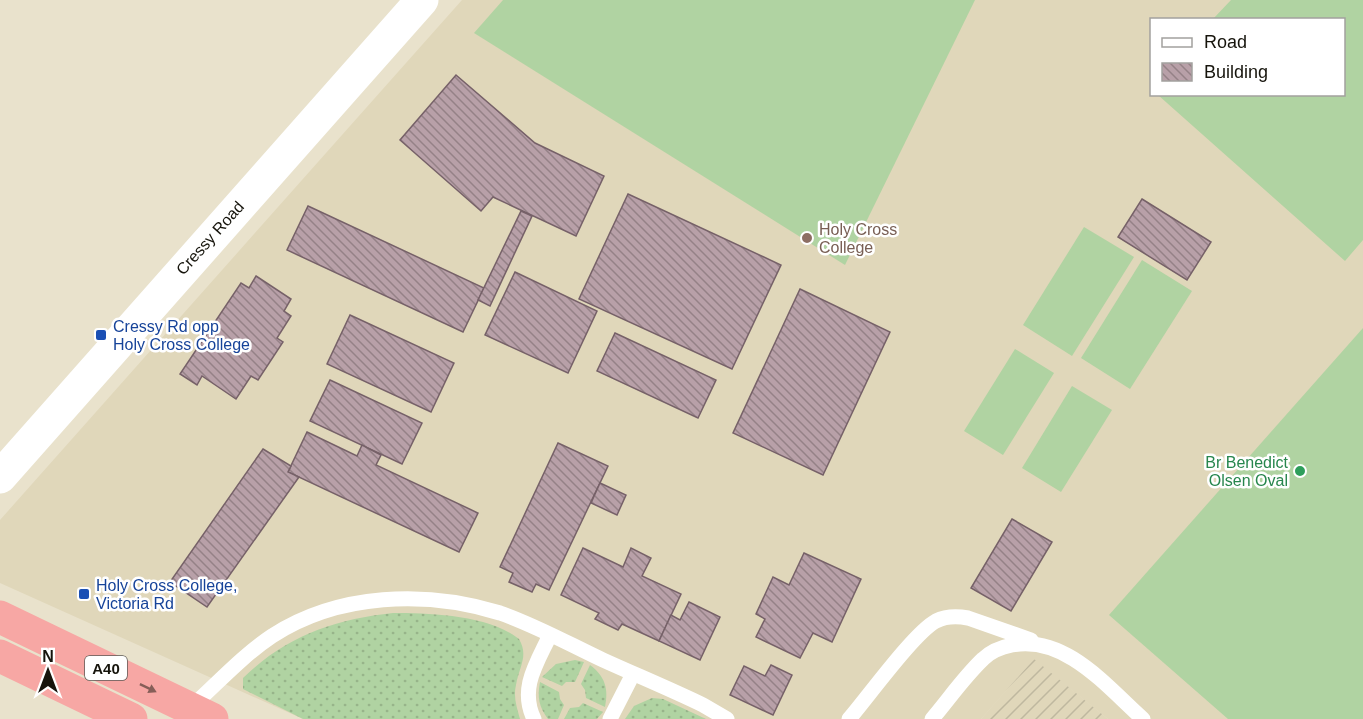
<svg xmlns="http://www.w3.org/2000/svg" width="1363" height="719" viewBox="0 0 1363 719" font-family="Arial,sans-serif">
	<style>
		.built { fill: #e0d7ba; fill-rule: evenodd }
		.industrial { fill: url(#industrial-furrows) }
		.grass { fill: url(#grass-dots) }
		.pitch { fill: #b0d3a2 }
		.building { fill: url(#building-back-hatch); stroke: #766168; stroke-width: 1.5 }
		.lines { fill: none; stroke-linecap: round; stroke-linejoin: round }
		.lane { stroke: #fff; stroke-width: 15 }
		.secondary { stroke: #fff; stroke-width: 33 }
		.highway { stroke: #f7a7a4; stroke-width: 33 }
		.oneway { fill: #865e58 }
		.education-dot { fill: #8d6e63; stroke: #fff; stroke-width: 2 }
		.transit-dot { fill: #1a4fb4; stroke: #fff; stroke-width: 2 }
		.leisure-dot { fill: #2e9e5b; stroke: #fff; stroke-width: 2 }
		.labels { text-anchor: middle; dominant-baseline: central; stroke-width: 5; stroke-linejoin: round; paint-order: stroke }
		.shield { fill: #fff; stroke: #5c5a55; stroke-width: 1.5 }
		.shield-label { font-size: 15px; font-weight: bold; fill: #16140c }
		.education-label { font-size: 16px; fill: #785e54; stroke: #fff; text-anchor: start }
		.street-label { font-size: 16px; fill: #16140c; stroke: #fff }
		.transit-label { font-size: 16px; fill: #164399; stroke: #fff; text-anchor: start }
		.leisure-label { font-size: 16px; fill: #27864d; stroke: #fff; text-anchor: end }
	</style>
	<defs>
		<pattern id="industrial-furrows" width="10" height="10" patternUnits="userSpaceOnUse" patternTransform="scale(1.5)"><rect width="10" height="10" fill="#e0d7ba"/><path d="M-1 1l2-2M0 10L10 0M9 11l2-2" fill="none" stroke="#bfb89f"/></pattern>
		<pattern id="grass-dots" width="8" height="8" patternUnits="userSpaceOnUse" patternTransform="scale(1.5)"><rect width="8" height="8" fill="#b0d3a2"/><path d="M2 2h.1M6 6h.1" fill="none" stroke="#97b48a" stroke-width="1.8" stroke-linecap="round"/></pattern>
		<pattern id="building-back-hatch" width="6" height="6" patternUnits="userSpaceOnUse" patternTransform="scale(1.5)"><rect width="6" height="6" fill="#b8a0a8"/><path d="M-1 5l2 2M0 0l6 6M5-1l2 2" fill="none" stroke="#958187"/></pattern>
	</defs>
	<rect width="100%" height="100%" fill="#e9e2cc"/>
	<path class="built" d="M 462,0 L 1363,0 L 1363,719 L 1108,719 L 1034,660 L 981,719 L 303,719 L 0,583 L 0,520 ZM 1152,20 L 1344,20 L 1344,94 L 1152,94 Z"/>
	<path class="industrial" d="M 1034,659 L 1108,719 L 981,719 Z"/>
	<g class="grass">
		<path d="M 393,613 C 430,613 489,615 519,639 C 529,656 519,667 516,685 C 513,697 517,708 520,719 L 303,719 L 243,689 L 243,678 C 286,636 335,619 393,613 Z"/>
		<path d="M 575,660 L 584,662 L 575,682 L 566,682 L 562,686 L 542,677 L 556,664 Z"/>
		<path d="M 590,665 C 605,676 609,689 605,707 L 586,698 L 585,690 L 581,684 Z"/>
		<path d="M 540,682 L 559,692 L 560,699 L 564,705 L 558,719 L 548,719 C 539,707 537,697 540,682 Z"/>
		<path d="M 652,698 L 663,699 L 706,719 L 625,719 L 634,706 Z"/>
		<path d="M 583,703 L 603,712 L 597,719 L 564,719 L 570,708 L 579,707 Z"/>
	</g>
	<g class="pitch">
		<path d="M 503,0 L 975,0 L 845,265 L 474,33 Z"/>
		<path d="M 1231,0 L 1363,0 L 1363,240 L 1345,261 L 1158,95 L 1344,94 L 1344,20 L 1213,19 Z"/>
		<path d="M 1084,227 L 1134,257 L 1072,356 L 1023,325 Z"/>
		<path d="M 1142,260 L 1192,291 L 1130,389 L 1081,358 Z"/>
		<path d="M 1363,328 L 1363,719 L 1228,719 L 1109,615 Z"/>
		<path d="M 1015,349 L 1054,373 L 1003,455 L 964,431 Z"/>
		<path d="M 1072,386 L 1112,410 L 1061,492 L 1022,468 Z"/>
	</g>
	<g class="building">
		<path d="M 456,75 L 535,143 L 604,176 L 576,236 L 493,197 L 481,211 L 400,140 Z"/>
		<path d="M 628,194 L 781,265 L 732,369 L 579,299 Z"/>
		<path d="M 1142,199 L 1211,242 L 1187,280 L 1118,237 Z"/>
		<path d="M 308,206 L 484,288 L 463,332 L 287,250 Z"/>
		<path d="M 521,211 L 532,216 L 490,306 L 478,300 Z"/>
		<path d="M 515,272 L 597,311 L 568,373 L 485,335 Z"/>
		<path d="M 256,276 L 291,299 L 284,311 L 291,316 L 277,338 L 283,342 L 258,380 L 251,376 L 236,399 L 202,376 L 197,385 L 180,374 L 241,283 L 249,288 Z"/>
		<path d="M 800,289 L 890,332 L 823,475 L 733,433 Z"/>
		<path d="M 350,315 L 454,363 L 431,412 L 327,364 Z"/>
		<path d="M 615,333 L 716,380 L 698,418 L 597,371 Z"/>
		<path d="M 330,380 L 422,423 L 402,464 L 310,421 Z"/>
		<path d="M 307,432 L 357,456 L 362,445 L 381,455 L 376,465 L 478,513 L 459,552 L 288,472 Z"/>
		<path d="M 558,443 L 608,466 L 549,590 L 536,584 L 532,592 L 509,582 L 513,573 L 500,567 Z"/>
		<path d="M 263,449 L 291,466 L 288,472 L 299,477 L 207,607 L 170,582 Z"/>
		<path d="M 600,483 L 626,495 L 617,515 L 591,503 Z"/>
		<path d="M 1012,519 L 1052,542 L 1011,611 L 971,588 Z"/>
		<path d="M 583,548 L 623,567 L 631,548 L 651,558 L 642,576 L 681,594 L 659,641 L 622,624 L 618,630 L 595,619 L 599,613 L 561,595 Z"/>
		<path d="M 804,553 L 861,579 L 832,642 L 813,633 L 800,658 L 756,637 L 765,619 L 756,614 L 773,577 L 789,585 Z"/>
		<path d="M 689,602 L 720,617 L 700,660 L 659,641 L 671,615 L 680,620 Z"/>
		<path d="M 771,665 L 792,675 L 773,715 L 730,695 L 744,666 L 765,676 Z"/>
	</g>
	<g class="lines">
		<g class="lane">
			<path d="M 190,708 C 217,684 242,656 272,636 C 338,593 426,590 500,613 C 535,625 569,644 603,660 C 636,675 670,689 703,705 L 727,719"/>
			<path d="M 534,719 C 519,688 537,663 550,635"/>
			<path d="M 610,719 L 633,674"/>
			<path d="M 849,719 C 868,697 914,633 936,621 C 946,616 957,616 968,618 L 1031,640"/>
			<path d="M 932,719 C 949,699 964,677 983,659 C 990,652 1002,647 1012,645 C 1066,635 1107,687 1143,719"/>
		</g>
		<path class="secondary" d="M 0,477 L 422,0"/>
		<g class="highway">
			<path d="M 0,617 L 212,719"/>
			<path d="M 0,656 L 131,719"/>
		</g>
	</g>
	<defs><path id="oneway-solid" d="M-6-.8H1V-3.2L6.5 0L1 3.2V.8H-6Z" transform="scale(1.5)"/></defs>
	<use class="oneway" href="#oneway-solid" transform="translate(148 688) rotate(26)"/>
	<circle class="education-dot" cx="807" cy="238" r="6"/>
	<g class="transit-dot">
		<rect x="95" y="329" width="12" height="12" rx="3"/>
		<rect x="78" y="588" width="12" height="12" rx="3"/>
	</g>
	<circle class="leisure-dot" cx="1300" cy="471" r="6"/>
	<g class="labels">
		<rect class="shield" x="85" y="656" width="42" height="24" rx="4.5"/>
		<g class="shield-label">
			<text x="106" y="668">A40</text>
		</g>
		<g class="education-label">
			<text x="819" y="229">Holy Cross<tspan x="819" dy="18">College</tspan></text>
		</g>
		<g class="street-label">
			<text transform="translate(210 238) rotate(-48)">Cressy Road</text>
		</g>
		<g class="transit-label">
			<text x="113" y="326">Cressy Rd opp<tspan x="113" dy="18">Holy Cross College</tspan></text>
			<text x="96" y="585">Holy Cross College,<tspan x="96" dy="18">Victoria Rd</tspan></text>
		</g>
		<g class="leisure-label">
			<text x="1288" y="462">Br Benedict<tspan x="1288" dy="18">Olsen Oval</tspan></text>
		</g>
	</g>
	<rect x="1150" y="18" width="195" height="78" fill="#ffffff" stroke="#a2a19e" stroke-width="1.5"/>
	<rect x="1162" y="38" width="30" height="9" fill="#ffffff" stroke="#a2a19e" stroke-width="1.5"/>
	<text x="1204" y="48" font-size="18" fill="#16140c">Road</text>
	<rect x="1162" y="63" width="30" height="18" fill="url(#building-back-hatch)" stroke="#a2a19e" stroke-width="1.5"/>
	<text x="1204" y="78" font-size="18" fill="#16140c">Building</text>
	<g transform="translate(48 671)" stroke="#ffffff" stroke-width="4.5" paint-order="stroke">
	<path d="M0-4.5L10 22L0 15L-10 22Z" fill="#16140c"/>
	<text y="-9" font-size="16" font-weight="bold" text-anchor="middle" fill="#16140c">N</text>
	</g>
</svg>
